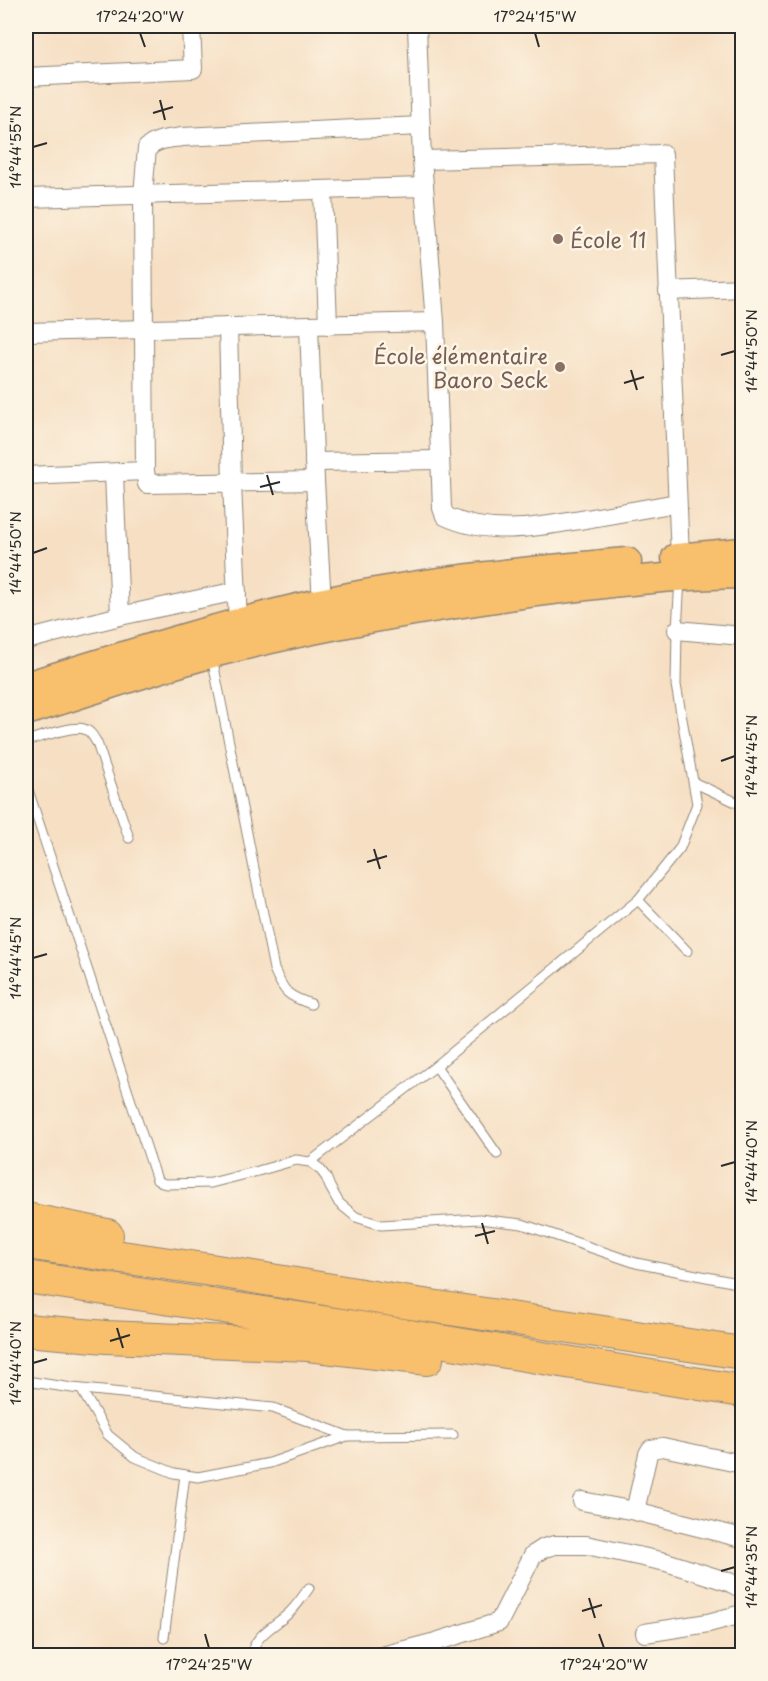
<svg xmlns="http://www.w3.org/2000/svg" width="768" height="1681" viewBox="0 0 768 1681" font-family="'Playpen Sans',sans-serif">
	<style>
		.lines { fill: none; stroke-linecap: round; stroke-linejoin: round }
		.service-casing { stroke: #908577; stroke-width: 11 }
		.minor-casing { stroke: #908577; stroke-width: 20 }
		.trunk-casing { stroke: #908577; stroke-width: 31 }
		.motorway-casing { stroke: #908577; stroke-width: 34 }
		.service { stroke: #fff; stroke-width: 9 }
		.minor { stroke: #fff; stroke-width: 18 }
		.trunk { stroke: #f8bf6c; stroke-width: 28 }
		.motorway { stroke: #f8bf6c; stroke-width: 32 }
		.ticks { fill: none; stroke: #2b2b2b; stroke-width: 2 }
		.education-dot { fill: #8d6e63; stroke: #fcf5e5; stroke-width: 2 }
		.labels { text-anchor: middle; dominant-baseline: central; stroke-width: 5; stroke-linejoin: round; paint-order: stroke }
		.education-label { font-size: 21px; fill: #785e54; stroke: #fcf5e5; text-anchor: start }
		.neatline { fill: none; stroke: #2b2b2b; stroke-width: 2 }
		.ticks-label { font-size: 15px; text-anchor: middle; fill: #2b2b2b }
	</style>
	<rect width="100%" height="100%" fill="#fcf5e5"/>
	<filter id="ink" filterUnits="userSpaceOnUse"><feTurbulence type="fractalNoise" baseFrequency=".0167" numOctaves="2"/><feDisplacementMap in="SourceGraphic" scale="12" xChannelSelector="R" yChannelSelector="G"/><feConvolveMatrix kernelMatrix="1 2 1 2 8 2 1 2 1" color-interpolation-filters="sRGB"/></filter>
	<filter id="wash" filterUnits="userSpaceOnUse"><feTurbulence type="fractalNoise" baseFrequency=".008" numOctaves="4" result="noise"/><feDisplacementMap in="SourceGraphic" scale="24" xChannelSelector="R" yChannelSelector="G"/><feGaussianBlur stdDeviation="1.35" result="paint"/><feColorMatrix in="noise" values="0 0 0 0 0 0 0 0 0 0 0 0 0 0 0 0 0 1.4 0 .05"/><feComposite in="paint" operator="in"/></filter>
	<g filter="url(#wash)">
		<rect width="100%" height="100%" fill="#f6dfc3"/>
	</g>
	<g filter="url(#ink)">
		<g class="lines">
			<defs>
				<g id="service">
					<path d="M 212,657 L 274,969 C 284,993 288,996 311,1004"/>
					<path d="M 26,741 C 38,738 73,725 84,729 C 91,731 94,738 97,743 L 129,838"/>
					<path d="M 695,783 L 742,805"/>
					<path d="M 26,784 L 157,1180 L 162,1183 L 166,1184 L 211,1183 L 258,1171 L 296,1160 L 310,1162 L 319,1168 L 326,1177 L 330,1187 L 339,1203 L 356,1217 L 381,1225 L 479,1219 L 522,1224 L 636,1263 L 742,1284"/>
					<path d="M 638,900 L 687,951"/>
					<path d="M 436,1066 L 497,1154"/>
					<path d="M 310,1162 L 436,1066 L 638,900 L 680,848 L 697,804 L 676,685 L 677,630 L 680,579"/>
					<path d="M 26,1381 L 72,1388 L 273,1408 L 347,1436 L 453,1435"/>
					<path d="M 81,1389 L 108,1435 L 135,1457 L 174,1473 L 198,1477 L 270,1463 L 347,1436"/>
					<path d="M 164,1638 L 185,1475"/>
					<path d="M 252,1656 C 252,1635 279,1624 291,1611 C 298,1604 303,1596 309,1588"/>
				</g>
				<g id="minor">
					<path d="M 417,26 L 422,160 L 435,322 L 442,508 L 445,516 C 490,537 539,527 586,519 C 616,514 647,508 677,503"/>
					<path d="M 26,77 L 193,69 L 191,26"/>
					<path d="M 422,160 L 663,154 L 680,557"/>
					<path d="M 323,190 L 328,325"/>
					<path d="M 26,198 L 424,187"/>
					<path d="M 668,291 L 742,288"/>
					<path d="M 309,326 L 315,481 L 322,603"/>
					<path d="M 228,327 L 232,483 L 238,623"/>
					<path d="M 26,332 L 435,322"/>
					<path d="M 314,462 L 439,460"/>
					<path d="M 114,474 L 120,616"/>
					<path d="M 26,476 L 145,471"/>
					<path d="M 315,481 L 147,484 L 145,471 L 143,195 L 147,148 C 157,139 169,139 182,137 L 421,126"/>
					<path d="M 677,630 L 742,636"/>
					<path d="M 26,640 L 120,616 L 237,591"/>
					<path d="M 582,1501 L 635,1511 L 742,1538"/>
					<path d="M 635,1511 L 648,1454 L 651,1449 L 663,1447 L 742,1464"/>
					<path d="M 645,1633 L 708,1623 L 742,1614"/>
					<path d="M 382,1656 L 432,1643 L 499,1622 L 533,1555 L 544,1548 L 555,1545 L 586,1545 L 666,1562 L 729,1582 L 742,1589"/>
				</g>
				<g id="trunk">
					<path d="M 676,558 L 742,552"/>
					<path d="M 26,686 C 123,656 220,625 320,603 C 421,581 524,571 627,562"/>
					<path d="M 26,711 C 88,692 150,670 213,653 C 317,626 423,608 530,593 C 600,584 671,575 742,574"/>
				</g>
				<g id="motorway">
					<path d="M 26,1219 L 107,1235"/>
					<path d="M 26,1243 L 211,1270 L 404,1302 L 742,1353"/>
					<path d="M 26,1277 L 349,1326 L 742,1391"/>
					<path d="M 26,1330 L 106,1337 L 308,1345 L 427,1359"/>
				</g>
			</defs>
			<use href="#service" class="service-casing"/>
			<use href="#minor" class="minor-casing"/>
			<use href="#trunk" class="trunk-casing"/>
			<use href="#motorway" class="motorway-casing"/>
			<use href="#service" class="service"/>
			<use href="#minor" class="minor"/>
			<use href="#trunk" class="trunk"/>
			<use href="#motorway" class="motorway"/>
		</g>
	</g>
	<path class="ticks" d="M 140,33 L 145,47M 535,33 L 539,47M 160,100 L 165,120M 153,113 L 173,107M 33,147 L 47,143M 721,355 L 735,351M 631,370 L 637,390M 624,383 L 644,377M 267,475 L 273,495M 260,487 L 280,482M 33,553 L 47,548M 721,761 L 735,756M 374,849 L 380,869M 367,862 L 387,856M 33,958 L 47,954M 721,1166 L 735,1162M 482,1223 L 488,1244M 475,1236 L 495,1231M 117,1328 L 123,1348M 110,1341 L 130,1335M 33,1363 L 47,1359M 721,1571 L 735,1567M 589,1598 L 595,1618M 582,1611 L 602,1605M 205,1634 L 209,1648M 599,1634 L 604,1648"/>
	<g class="education-dot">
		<circle cx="558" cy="239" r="6"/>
		<circle cx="560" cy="367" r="6"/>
	</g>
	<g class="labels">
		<g class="education-label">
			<text x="570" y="239">École 11</text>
			<text x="548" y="355" text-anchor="end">École élémentaire<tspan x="548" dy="24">Baoro Seck</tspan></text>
		</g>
	</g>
	<rect width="768" height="1681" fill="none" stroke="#fcf5e5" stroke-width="66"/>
	<rect x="33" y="33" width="702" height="1615" class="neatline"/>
	<g class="ticks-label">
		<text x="140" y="22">17°24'20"W</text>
		<text x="535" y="22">17°24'15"W</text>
		<text transform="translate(16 147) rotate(-90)" y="5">14°44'55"N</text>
		<text transform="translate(752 351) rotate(-90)" y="5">14°44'50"N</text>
		<text transform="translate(16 553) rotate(-90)" y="5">14°44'50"N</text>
		<text transform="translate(752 756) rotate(-90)" y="5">14°44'45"N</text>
		<text transform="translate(16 958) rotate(-90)" y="5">14°44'45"N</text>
		<text transform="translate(752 1162) rotate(-90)" y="5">14°44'40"N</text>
		<text transform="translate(16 1363) rotate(-90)" y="5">14°44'40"N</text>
		<text transform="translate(752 1567) rotate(-90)" y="5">14°44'35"N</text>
		<text x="209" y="1670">17°24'25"W</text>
		<text x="604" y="1670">17°24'20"W</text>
	</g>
</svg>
